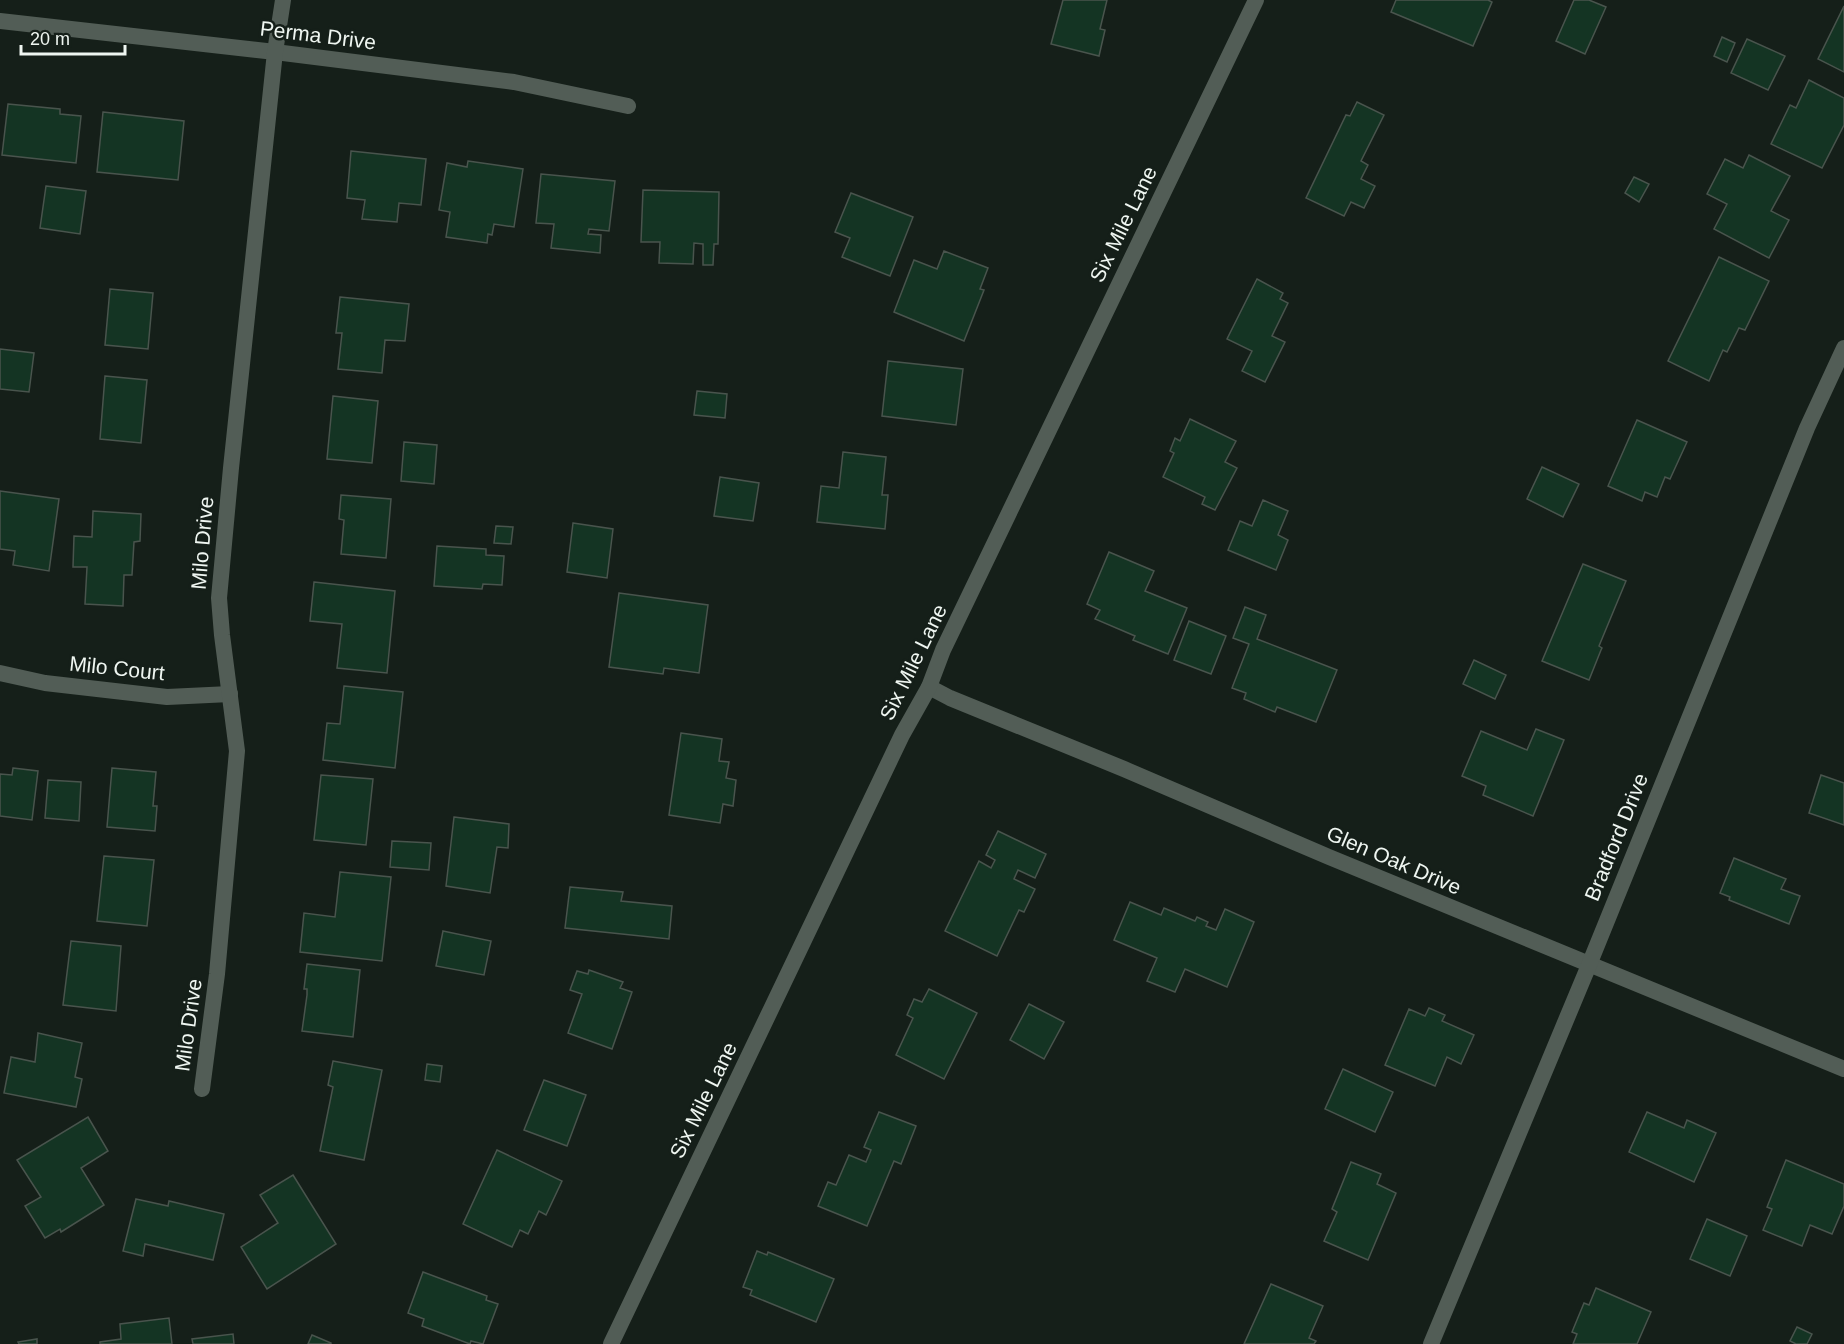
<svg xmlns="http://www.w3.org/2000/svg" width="1844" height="1344" viewBox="0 0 1844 1344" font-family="Helvetica,sans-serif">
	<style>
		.building { fill: #143423; stroke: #49544d; stroke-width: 1.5 }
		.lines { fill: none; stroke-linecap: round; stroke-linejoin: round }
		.minor { stroke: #525d56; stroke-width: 16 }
		.tertiary { stroke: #525d56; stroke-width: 16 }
		.labels { text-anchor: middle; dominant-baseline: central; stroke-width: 5; stroke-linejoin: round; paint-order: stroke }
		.street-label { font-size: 21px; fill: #eff6f1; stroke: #151f19 }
	</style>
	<rect width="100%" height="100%" fill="#151f19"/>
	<g class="building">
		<path d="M 1063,0 L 1107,0 L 1100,29 L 1105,30 L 1099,56 L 1051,44 Z"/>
		<path d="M 1396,0 L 1488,0 L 1492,2 L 1473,46 L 1391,12 Z"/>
		<path d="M 1574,0 L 1589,0 L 1606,7 L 1585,54 L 1556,41 Z"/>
		<path d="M 1844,6 L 1844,72 L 1818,59 Z"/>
		<path d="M 1722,37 L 1735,43 L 1727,62 L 1714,56 Z"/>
		<path d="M 1747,39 L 1785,56 L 1768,90 L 1731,73 Z"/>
		<path d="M 1809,80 L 1844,98 L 1844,125 L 1822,168 L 1771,144 L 1790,105 L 1796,108 Z"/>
		<path d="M 1357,102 L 1384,115 L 1361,161 L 1368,165 L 1361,179 L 1375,186 L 1364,208 L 1351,202 L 1344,216 L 1306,198 L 1346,115 L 1350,116 Z"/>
		<path d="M 8,104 L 60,109 L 60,114 L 81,116 L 76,163 L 2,155 Z"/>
		<path d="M 103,112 L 184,121 L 178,180 L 97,172 Z"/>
		<path d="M 351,151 L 426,159 L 421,205 L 399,203 L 397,222 L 362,219 L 365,200 L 347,198 Z"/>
		<path d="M 1749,155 L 1790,176 L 1771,211 L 1789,220 L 1769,258 L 1714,229 L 1727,204 L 1707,194 L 1725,159 L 1743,168 Z"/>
		<path d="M 468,161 L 523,169 L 514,227 L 494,224 L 492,235 L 488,234 L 487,243 L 446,237 L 450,212 L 439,210 L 447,163 L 467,167 Z"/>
		<path d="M 541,174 L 615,181 L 609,231 L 589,229 L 588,234 L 601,235 L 600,253 L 551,248 L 554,224 L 536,223 Z"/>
		<path d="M 1634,177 L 1649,184 L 1639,202 L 1625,193 Z"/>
		<path d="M 46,186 L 86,191 L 80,234 L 40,228 Z"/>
		<path d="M 643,190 L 719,192 L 718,244 L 714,244 L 713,265 L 703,265 L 703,244 L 694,243 L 693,264 L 659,263 L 660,242 L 641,242 Z"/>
		<path d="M 851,193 L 913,217 L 890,276 L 842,257 L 850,238 L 835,232 Z"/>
		<path d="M 944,251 L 988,268 L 980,289 L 984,290 L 964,341 L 894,312 L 914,260 L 937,269 Z"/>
		<path d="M 1719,257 L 1769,281 L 1745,330 L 1739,328 L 1727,352 L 1723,350 L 1709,381 L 1668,361 Z"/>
		<path d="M 1257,279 L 1283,293 L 1280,299 L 1288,303 L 1272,336 L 1285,342 L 1265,382 L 1242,371 L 1252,351 L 1227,339 Z"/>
		<path d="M 110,289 L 153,293 L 148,349 L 105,345 Z"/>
		<path d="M 340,297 L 409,304 L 405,341 L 385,340 L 382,373 L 338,369 L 342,333 L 336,333 Z"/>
		<path d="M 0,349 L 34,353 L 29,392 L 0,389 Z"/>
		<path d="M 888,361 L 963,369 L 956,425 L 882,416 Z"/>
		<path d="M 105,376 L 147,380 L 141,443 L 100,439 Z"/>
		<path d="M 697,391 L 727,394 L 725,418 L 694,415 Z"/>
		<path d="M 333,396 L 378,401 L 372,463 L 327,459 Z"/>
		<path d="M 1190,419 L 1236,441 L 1225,462 L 1237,468 L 1215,510 L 1202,504 L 1205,497 L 1163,477 L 1174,453 L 1170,451 L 1175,438 L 1180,441 Z"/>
		<path d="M 1637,420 L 1687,442 L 1670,479 L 1665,477 L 1657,497 L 1645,492 L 1642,501 L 1608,486 Z"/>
		<path d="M 404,442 L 437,445 L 434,484 L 401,481 Z"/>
		<path d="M 843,452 L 886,457 L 882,495 L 888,495 L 885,529 L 817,522 L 821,486 L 839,488 Z"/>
		<path d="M 1542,467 L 1579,484 L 1563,517 L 1527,499 Z"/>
		<path d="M 720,477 L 759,483 L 753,521 L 714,516 Z"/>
		<path d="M 0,491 L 59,499 L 49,571 L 13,565 L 15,551 L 0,549 Z"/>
		<path d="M 341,495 L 391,499 L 386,558 L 341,554 L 344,520 L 339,519 Z"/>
		<path d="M 1263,500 L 1288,511 L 1278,535 L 1288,540 L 1276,570 L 1228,550 L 1240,521 L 1252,526 Z"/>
		<path d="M 93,511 L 141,514 L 140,541 L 134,542 L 132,575 L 124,575 L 123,606 L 85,604 L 87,567 L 73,567 L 74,536 L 92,537 Z"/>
		<path d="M 573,523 L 613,529 L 607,578 L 567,572 Z"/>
		<path d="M 496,526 L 513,527 L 511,544 L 494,543 Z"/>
		<path d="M 437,546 L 486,549 L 486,555 L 504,556 L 502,585 L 483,584 L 482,589 L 434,586 Z"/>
		<path d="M 1109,552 L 1154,571 L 1145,591 L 1187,608 L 1168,654 L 1133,640 L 1135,636 L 1095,619 L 1100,610 L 1087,604 Z"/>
		<path d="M 1583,564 L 1626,581 L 1599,646 L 1602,648 L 1601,650 L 1589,680 L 1542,661 Z"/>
		<path d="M 314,582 L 395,591 L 387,673 L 337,668 L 342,624 L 310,621 Z"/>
		<path d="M 619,593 L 708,605 L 699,673 L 664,668 L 663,674 L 609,667 Z"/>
		<path d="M 1245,607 L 1266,615 L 1257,639 L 1337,670 L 1316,722 L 1277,707 L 1275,712 L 1244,699 L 1246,693 L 1232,688 L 1249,644 L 1233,638 Z"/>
		<path d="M 1189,621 L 1226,636 L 1211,674 L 1174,660 Z"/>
		<path d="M 1474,660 L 1506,675 L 1495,699 L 1463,684 Z"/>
		<path d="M 344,686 L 403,692 L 395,768 L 323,760 L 327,723 L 340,724 Z"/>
		<path d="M 1536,729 L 1564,740 L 1533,816 L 1483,795 L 1486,786 L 1462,776 L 1481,731 L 1527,750 Z"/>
		<path d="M 681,733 L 722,739 L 719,761 L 729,762 L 726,778 L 736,780 L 733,806 L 723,804 L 720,823 L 669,815 Z"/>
		<path d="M 13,768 L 38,771 L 32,820 L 0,816 L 0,774 L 12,775 Z"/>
		<path d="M 112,768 L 156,772 L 153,806 L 157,806 L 155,831 L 107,827 Z"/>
		<path d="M 321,775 L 373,779 L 366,845 L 314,840 Z"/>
		<path d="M 1821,775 L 1844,783 L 1844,825 L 1809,813 Z"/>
		<path d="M 48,780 L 81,782 L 79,821 L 45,818 Z"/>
		<path d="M 454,817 L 509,824 L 508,848 L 497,847 L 490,893 L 446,886 Z"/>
		<path d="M 998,831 L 1046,854 L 1035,878 L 1018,870 L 1014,879 L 1035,889 L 1024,912 L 1019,910 L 997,956 L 945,931 L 979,861 L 991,868 L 995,860 L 986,855 Z"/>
		<path d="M 392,841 L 431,843 L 429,870 L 390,867 Z"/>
		<path d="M 104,856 L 154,860 L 147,926 L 97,921 Z"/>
		<path d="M 1734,858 L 1786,879 L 1781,889 L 1800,896 L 1789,924 L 1729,900 L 1730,897 L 1720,893 Z"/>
		<path d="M 340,872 L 391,877 L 382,961 L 300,952 L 304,913 L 335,917 Z"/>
		<path d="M 570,887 L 623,892 L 621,901 L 672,906 L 669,939 L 565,928 Z"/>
		<path d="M 1130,902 L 1161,915 L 1164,908 L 1195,921 L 1197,917 L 1208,922 L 1206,926 L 1216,930 L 1225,909 L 1254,922 L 1227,987 L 1185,969 L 1175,992 L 1147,981 L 1157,958 L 1114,940 Z"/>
		<path d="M 443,931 L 491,941 L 484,975 L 436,966 Z"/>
		<path d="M 71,941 L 121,946 L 116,1011 L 63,1005 Z"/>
		<path d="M 307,964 L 360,970 L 353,1037 L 302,1031 L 307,995 L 307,989 L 304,989 Z"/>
		<path d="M 589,970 L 623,982 L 620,988 L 632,992 L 612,1049 L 568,1033 L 582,994 L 570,990 L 577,971 L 588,974 Z"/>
		<path d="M 929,989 L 977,1013 L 944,1079 L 896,1055 L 913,1018 L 907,1015 L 914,999 L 922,1002 Z"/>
		<path d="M 1029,1004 L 1064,1022 L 1044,1059 L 1010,1040 Z"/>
		<path d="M 1429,1008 L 1445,1015 L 1442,1021 L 1474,1035 L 1461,1064 L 1447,1057 L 1435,1086 L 1385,1065 L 1409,1009 L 1425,1016 Z"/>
		<path d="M 38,1033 L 82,1043 L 75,1077 L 82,1079 L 76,1107 L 4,1093 L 11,1057 L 35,1062 Z"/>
		<path d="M 333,1061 L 382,1070 L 364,1160 L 320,1151 L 333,1087 L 328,1085 Z"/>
		<path d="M 427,1064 L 442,1066 L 440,1082 L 425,1080 Z"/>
		<path d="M 1343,1069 L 1393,1092 L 1375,1132 L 1325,1109 Z"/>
		<path d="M 544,1080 L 586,1095 L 567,1146 L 524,1130 Z"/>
		<path d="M 879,1112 L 916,1126 L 901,1164 L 894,1161 L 867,1226 L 818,1206 L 828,1182 L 836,1185 L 849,1155 L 866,1162 L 871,1150 L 864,1147 Z"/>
		<path d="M 1647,1112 L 1684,1128 L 1687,1120 L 1716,1133 L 1694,1182 L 1629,1152 Z"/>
		<path d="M 88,1117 L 108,1151 L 81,1168 L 104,1205 L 61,1232 L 60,1229 L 45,1238 L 25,1206 L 41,1197 L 17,1160 Z"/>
		<path d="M 497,1150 L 562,1181 L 546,1215 L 539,1211 L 528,1234 L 520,1230 L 512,1247 L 463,1224 Z"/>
		<path d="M 1786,1160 L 1844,1184 L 1844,1206 L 1832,1234 L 1810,1225 L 1802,1246 L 1763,1230 L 1772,1209 L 1767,1207 Z"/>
		<path d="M 1351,1162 L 1381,1174 L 1377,1184 L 1396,1193 L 1368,1260 L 1324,1241 L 1337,1212 L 1332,1209 Z"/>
		<path d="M 293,1175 L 336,1244 L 267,1289 L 241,1247 L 278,1223 L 260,1195 Z"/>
		<path d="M 136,1199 L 168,1206 L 169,1201 L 224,1214 L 213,1260 L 145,1244 L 143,1256 L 123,1251 Z"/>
		<path d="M 1707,1219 L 1747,1236 L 1730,1276 L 1690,1259 Z"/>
		<path d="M 757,1251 L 767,1255 L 768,1252 L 834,1279 L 816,1322 L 750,1295 L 752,1290 L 743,1287 Z"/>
		<path d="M 423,1272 L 487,1296 L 486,1300 L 498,1304 L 483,1344 L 471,1341 L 470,1344 L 422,1326 L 424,1319 L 408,1313 Z"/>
		<path d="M 1271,1284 L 1323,1306 L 1309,1338 L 1316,1341 L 1314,1344 L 1244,1344 Z"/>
		<path d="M 1596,1288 L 1651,1312 L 1637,1344 L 1573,1344 L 1577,1334 L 1572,1332 L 1584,1303 L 1589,1305 Z"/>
		<path d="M 169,1318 L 172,1344 L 100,1344 L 100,1342 L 121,1339 L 120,1324 Z"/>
		<path d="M 1797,1327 L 1812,1334 L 1807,1344 L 1796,1344 L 1790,1341 Z"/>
		<path d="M 233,1334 L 234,1344 L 193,1344 L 192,1339 Z"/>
		<path d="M 312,1335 L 331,1343 L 331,1344 L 308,1344 Z"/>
		<path d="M 37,1339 L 37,1344 L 19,1344 L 18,1342 Z"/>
	</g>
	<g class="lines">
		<g class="minor">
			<path d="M 0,21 L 275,52 L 514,82 L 628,106"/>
			<path d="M 0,673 L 45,683 L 167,697 L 230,694"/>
			<path d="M 929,687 L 950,698 L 1124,769 L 1329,857 L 1844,1069"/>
			<path d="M 202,1089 L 217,974 L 237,751 L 222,635 L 219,598 L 231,468 L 275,52 L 283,0"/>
			<path d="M 1431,1344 L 1589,965 L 1807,428 L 1844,348"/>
		</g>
		<path class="tertiary" d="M 611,1344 L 902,735 L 929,687 L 943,650 L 1256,0"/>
	</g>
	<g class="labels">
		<g class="street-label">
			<text transform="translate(318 35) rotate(7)">Perma Drive</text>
			<text transform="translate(1123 224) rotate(-64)">Six Mile Lane</text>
			<text transform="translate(202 543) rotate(-85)">Milo Drive</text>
			<text transform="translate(913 662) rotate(-64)">Six Mile Lane</text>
			<text transform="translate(117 668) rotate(6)">Milo Court</text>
			<text transform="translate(1616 837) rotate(-68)">Bradford Drive</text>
			<text transform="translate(1394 860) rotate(23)">Glen Oak Drive</text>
			<text transform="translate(188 1025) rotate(-82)">Milo Drive</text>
			<text transform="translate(703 1100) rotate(-64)">Six Mile Lane</text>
		</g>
	</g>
	<path d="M21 45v9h104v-9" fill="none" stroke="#eff6f1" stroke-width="3"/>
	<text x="30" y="45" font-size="18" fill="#eff6f1" stroke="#151f19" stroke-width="4.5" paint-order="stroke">20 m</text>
</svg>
